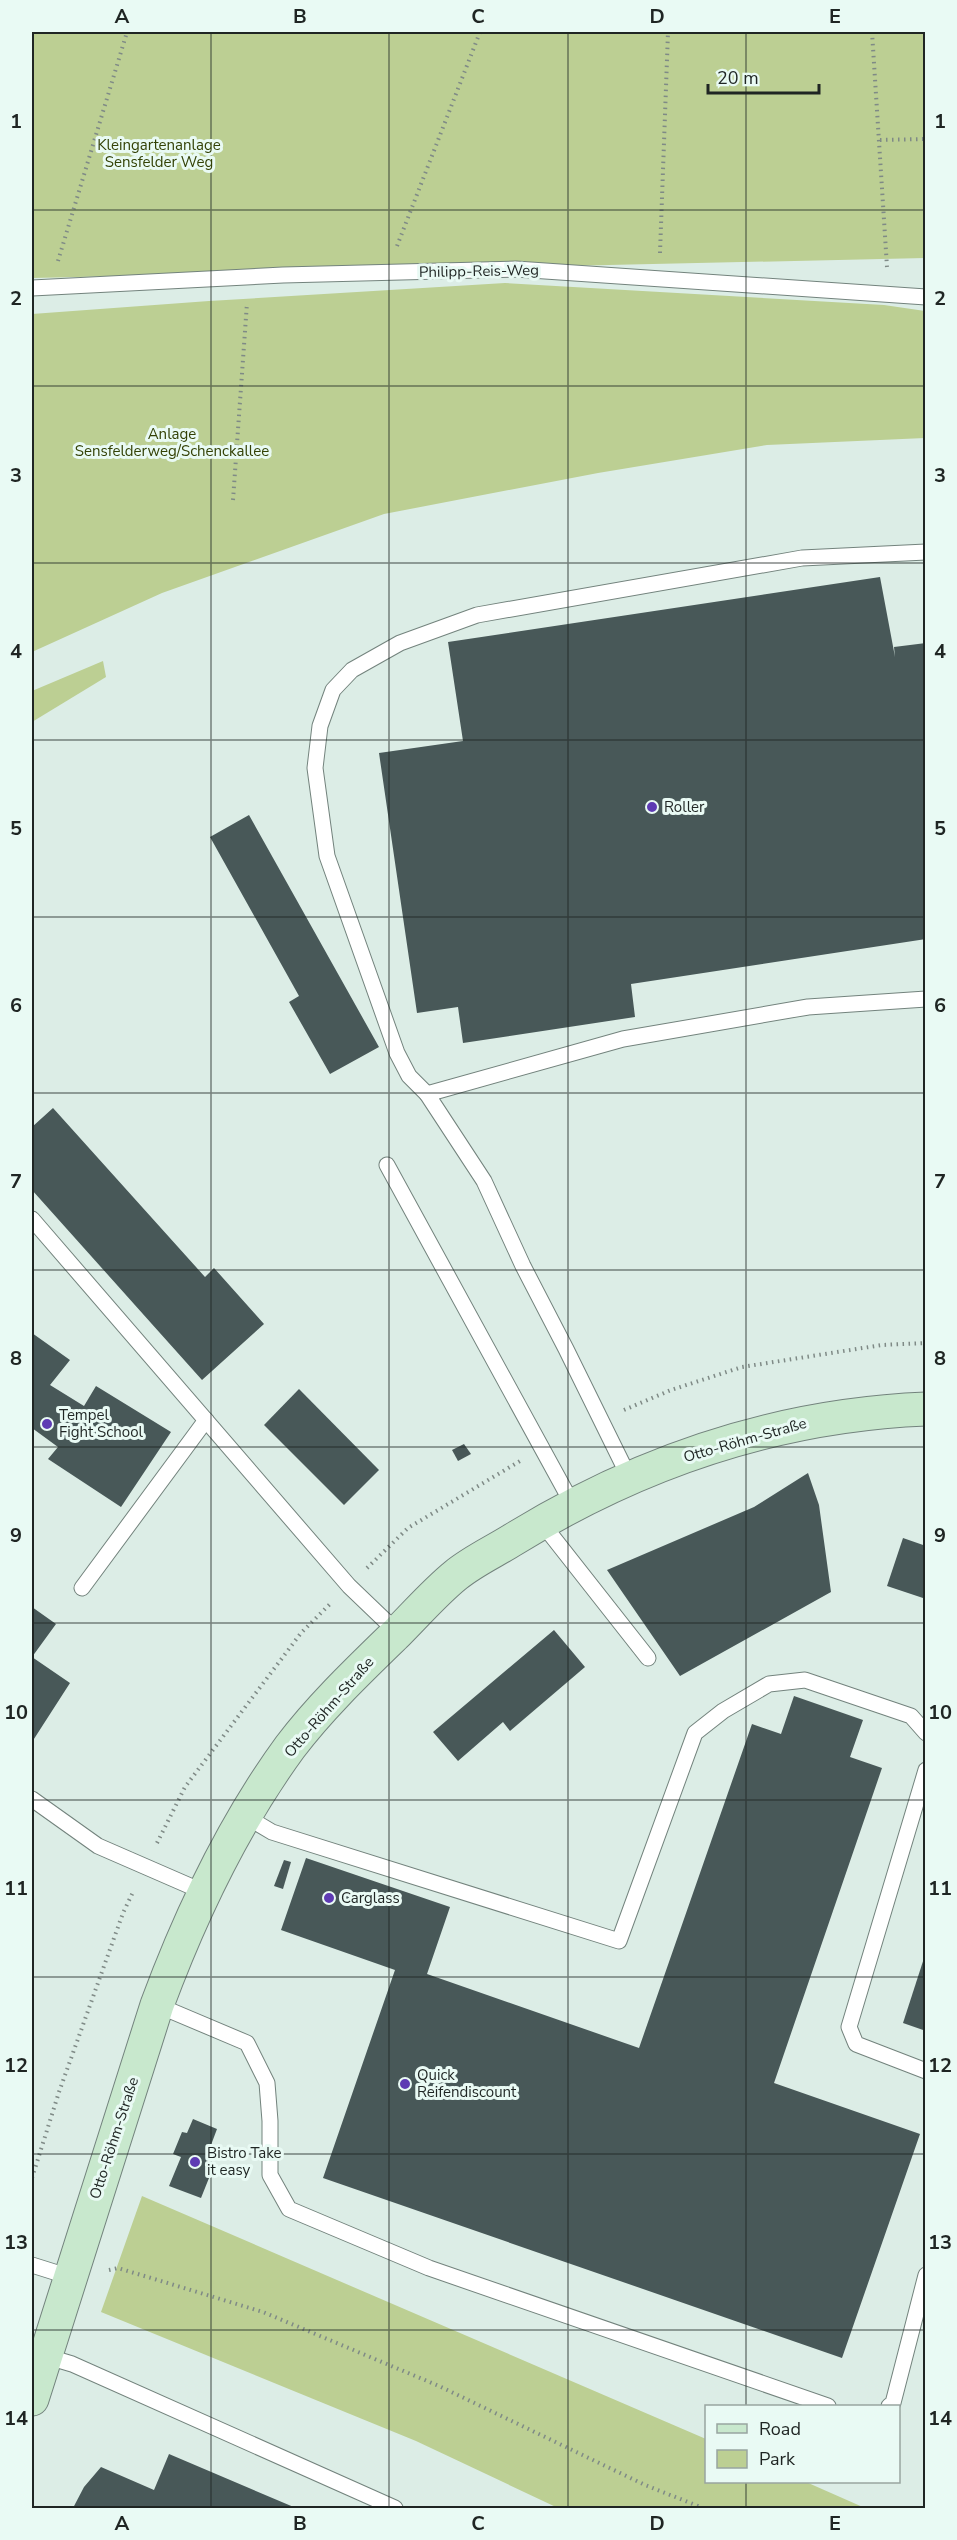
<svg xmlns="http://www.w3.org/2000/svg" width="957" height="2540" viewBox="0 0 957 2540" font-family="'Nunito Sans',sans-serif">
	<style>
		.green { fill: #bccf93 }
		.building { fill: #485858 }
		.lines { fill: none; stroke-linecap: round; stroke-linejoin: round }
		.lane-casing { stroke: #73837d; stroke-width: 17 }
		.secondary-casing { stroke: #73837d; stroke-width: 35 }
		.path { stroke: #7f8a86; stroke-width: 4; stroke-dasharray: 1.5 4.5; stroke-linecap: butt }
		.lane { stroke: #fff; stroke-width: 15 }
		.secondary { stroke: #c8e8cd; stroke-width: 33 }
		.grid { fill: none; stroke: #1f2523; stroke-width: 1.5; stroke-opacity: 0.55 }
		.poi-dot { fill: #5e3bb3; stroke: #e9faf4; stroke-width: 2 }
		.labels { text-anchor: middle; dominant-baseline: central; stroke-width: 6; stroke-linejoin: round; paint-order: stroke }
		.park-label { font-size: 15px; fill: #334105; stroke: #e9faf4 }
		.street-label { font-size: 15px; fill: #1f2523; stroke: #e9faf4 }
		.poi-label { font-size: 15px; fill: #1f2523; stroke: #e9faf4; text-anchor: start }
		.neatline { fill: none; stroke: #1f2523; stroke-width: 2 }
		.grid-label { font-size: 20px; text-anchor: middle; font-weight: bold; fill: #1f2523 }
	</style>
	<rect width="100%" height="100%" fill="#dcede6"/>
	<g class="green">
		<path d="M 32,32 L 925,32 L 925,258 L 32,278 Z"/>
		<path d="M 505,283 L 884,305 L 925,311 L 925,438 L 767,445 L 598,473 L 384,514 L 162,593 L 32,652 L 32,314 L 209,301 Z"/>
		<path d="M 103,661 L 106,677 L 32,722 L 32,691 Z"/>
		<path d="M 142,2196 L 706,2439 L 706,2482 L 806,2482 L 865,2508 L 558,2508 L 416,2441 L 101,2312 Z"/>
	</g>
	<g class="building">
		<path d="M 880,577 L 895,657 L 894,647 L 926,643 L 926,939 L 631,984 L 635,1017 L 463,1043 L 458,1007 L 417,1013 L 379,753 L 463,741 L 448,642 Z"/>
		<path d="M 249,815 L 379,1047 L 330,1074 L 289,1002 L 299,996 L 210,837 Z"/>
		<path d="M 53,1108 L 205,1277 L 214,1268 L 264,1324 L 202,1380 L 32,1190 L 32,1127 Z"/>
		<path d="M 32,1333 L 70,1360 L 50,1385 L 84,1406 L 96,1386 L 171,1432 L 121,1507 L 48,1459 L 58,1447 L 32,1428 Z"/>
		<path d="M 299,1389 L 379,1470 L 344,1505 L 264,1425 Z"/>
		<path d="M 464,1444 L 471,1454 L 458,1461 L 452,1450 Z"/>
		<path d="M 808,1473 L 819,1505 L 831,1592 L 680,1676 L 607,1570 L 754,1507 Z"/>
		<path d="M 903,1538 L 926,1546 L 926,1599 L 887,1586 Z"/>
		<path d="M 32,1607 L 56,1624 L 32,1657 L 70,1683 L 32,1742 Z"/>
		<path d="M 554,1630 L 585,1667 L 510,1731 L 503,1722 L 458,1761 L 433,1732 Z"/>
		<path d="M 794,1696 L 863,1720 L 850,1757 L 882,1768 L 774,2083 L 920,2134 L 842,2358 L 323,2178 L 395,1970 L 281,1930 L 306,1858 L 450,1907 L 427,1974 L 639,2048 L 752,1724 L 781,1734 Z"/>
		<path d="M 284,1860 L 291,1862 L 283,1889 L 274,1886 Z"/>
		<path d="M 925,1955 L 926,1955 L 926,2031 L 903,2023 Z"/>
		<path d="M 193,2119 L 217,2129 L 208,2153 L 213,2155 L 208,2166 L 213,2168 L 201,2198 L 169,2186 L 181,2157 L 173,2154 L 182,2132 L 187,2133 Z"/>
		<path d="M 169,2454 L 296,2508 L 73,2508 L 84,2487 L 101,2467 L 154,2490 Z"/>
	</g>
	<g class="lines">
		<defs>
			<g id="lane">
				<path d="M 32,288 L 283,275 L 516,269 L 926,297"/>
				<path d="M 427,1094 L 409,1076 L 397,1053 L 327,856 L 315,768 L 320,726 L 333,690 L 352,670 L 400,643 L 477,615 L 802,558 L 926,552"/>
				<path d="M 387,1165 L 573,1505"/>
				<path d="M 32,1219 L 349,1586 L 397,1632"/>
				<path d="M 629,1477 L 566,1349 L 523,1266 L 484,1181 L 427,1094 L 623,1039 L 808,1007 L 926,999"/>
				<path d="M 541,1522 L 648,1658"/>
				<path d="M 82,1588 L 206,1420"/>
				<path d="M 926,1770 L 849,2027 L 856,2044 L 926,2071"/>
				<path d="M 32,1799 L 98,1846 L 206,1893"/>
				<path d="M 245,1816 L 272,1832 L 619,1941 L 695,1733 L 723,1711 L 769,1684 L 805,1680 L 911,1716 L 926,1733"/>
				<path d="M 157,2005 L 247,2043 L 267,2083 L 270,2121 L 270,2175 L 289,2209 L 429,2268 L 828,2406"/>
				<path d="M 32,2265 L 70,2277"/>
				<path d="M 45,2356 L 72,2364 L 395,2508"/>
				<path d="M 889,2406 L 893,2403 L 926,2275"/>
			</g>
			<path id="secondary" d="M 32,2399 L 157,2005 C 190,1916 233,1825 290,1747 C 321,1706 360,1669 397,1633 C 416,1614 435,1592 456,1575 C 473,1561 495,1551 514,1539 C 639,1462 778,1415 926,1409"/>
		</defs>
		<use href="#lane" class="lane-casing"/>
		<use href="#secondary" class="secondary-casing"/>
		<g class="path">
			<path d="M 872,32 L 887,267"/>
			<path d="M 880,140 L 926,139"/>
			<path d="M 397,246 L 480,32"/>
			<path d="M 660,253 L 668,32"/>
			<path d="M 58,261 L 127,32"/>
			<path d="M 233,500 L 247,303"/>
			<path d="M 624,1410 L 671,1390 L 742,1367 L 882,1345 L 926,1343"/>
			<path d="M 367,1568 L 408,1528 L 520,1461"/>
			<path d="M 157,1843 L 185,1787 L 301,1633 L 330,1604"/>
			<path d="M 32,2178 L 59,2092 L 123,1913 L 134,1890"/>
			<path d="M 109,2270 L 118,2268 L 263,2312 L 439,2386 L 645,2485 L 703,2508"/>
		</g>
		<use href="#lane" class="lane"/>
		<use href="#secondary" class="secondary"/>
	</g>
	<path class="grid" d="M 211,32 L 211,2508M 389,32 L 389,2508M 568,32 L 568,2508M 746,32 L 746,2406M 32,210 L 926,210M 32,386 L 926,386M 32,563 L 926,563M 32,740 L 926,740M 32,917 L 926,917M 32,1093 L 926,1093M 32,1270 L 926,1270M 32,1447 L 926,1447M 32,1623 L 926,1623M 32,1800 L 926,1800M 32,1977 L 926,1977M 32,2154 L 926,2154M 32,2330 L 926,2330M 746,2482 L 746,2508"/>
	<g class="poi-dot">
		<circle cx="652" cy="807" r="6"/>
		<circle cx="47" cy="1424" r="6"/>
		<circle cx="329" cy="1898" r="6"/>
		<circle cx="405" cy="2084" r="6"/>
		<circle cx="195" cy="2162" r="6"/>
	</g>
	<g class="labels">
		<g class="park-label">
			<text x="159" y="145">Kleingartenanlage<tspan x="159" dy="17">Sensfelder Weg</tspan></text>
			<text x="172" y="434">Anlage<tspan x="172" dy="17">Sensfelderweg/Schenckallee</tspan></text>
		</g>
		<g class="street-label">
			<text transform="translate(479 271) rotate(-1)">Philipp-Reis-Weg</text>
			<text transform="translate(745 1440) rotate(-16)">Otto-Röhm-Straße</text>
			<text transform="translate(329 1707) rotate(-49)">Otto-Röhm-Straße</text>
			<text transform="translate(114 2138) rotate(-72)">Otto-Röhm-Straße</text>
		</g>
		<g class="poi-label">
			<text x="664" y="807">Roller</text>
			<text x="59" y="1415">Tempel<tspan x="59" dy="17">Fight School</tspan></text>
			<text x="341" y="1898">Carglass</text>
			<text x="417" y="2075">Quick<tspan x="417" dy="17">Reifendiscount</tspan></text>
			<text x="207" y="2153">Bistro Take<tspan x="207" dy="17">it easy</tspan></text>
		</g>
	</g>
	<rect width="957" height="2540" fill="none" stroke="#e9faf4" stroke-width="66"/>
	<rect x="705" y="2405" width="195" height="78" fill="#e9faf4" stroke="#98a5a0" stroke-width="1.5"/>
	<rect x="717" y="2424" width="30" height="9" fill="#c8e8cd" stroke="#98a5a0" stroke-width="1.5"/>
	<text x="759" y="2435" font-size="18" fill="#1f2523">Road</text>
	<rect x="717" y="2450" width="30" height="18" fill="#bccf93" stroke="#98a5a0" stroke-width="1.5"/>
	<text x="759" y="2465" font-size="18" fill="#1f2523">Park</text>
	<path d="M708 84v9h111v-9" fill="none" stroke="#1f2523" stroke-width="3"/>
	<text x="717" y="84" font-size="18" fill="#1f2523" stroke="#e9faf4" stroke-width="4.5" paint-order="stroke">20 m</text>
	<rect x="33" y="33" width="891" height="2474" class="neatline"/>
	<g class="grid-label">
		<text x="122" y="23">A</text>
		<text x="300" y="23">B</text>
		<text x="478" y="23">C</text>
		<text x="657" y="23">D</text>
		<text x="835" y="23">E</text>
		<text x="16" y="128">1</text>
		<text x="940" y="128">1</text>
		<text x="16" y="305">2</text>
		<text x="940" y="305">2</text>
		<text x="16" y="482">3</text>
		<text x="940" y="482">3</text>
		<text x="16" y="658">4</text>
		<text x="940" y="658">4</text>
		<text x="16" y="835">5</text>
		<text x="940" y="835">5</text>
		<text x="16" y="1012">6</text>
		<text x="940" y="1012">6</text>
		<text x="16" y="1188">7</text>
		<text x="940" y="1188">7</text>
		<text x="16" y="1365">8</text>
		<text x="940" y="1365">8</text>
		<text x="16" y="1542">9</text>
		<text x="940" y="1542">9</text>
		<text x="16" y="1719">10</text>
		<text x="940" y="1719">10</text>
		<text x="16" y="1895">11</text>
		<text x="940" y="1895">11</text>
		<text x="16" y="2072">12</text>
		<text x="940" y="2072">12</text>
		<text x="16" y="2249">13</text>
		<text x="940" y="2249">13</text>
		<text x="16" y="2425">14</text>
		<text x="940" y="2425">14</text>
		<text x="122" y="2530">A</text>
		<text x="300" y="2530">B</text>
		<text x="478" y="2530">C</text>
		<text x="657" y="2530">D</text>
		<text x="835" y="2530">E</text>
	</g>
</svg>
